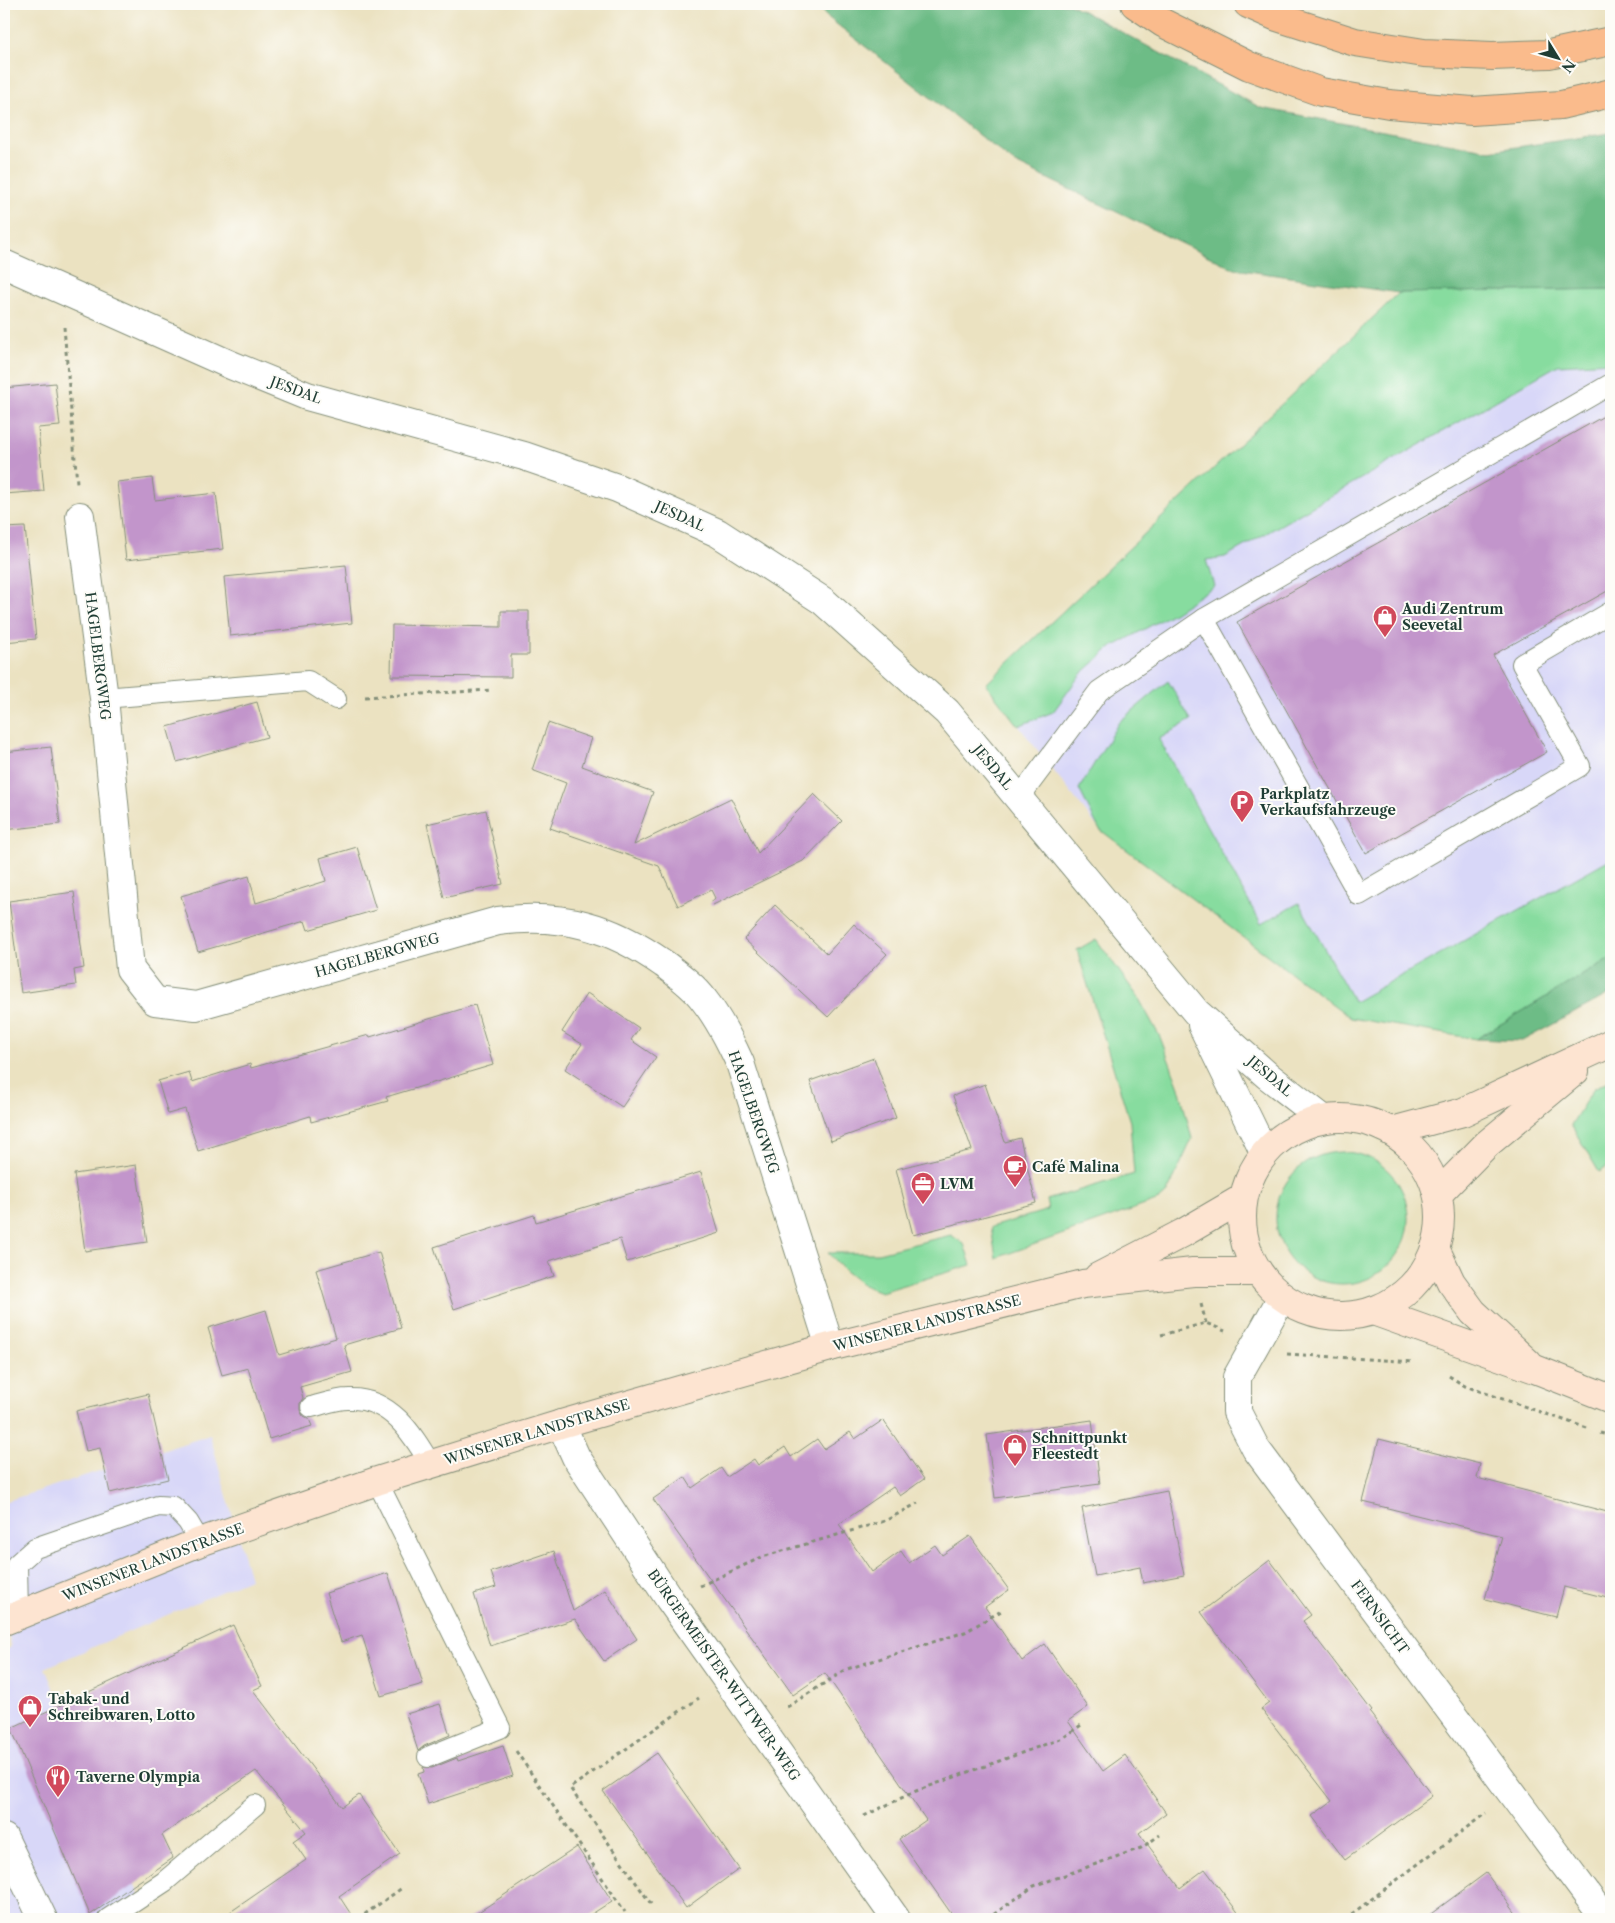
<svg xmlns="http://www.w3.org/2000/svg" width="1615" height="1923" viewBox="0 0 1615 1923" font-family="'Libre Caslon Text',serif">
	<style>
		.built { fill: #d8d7f8 }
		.green { fill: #87dc9f; stroke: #538c6a }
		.forest { fill: #6dbc86; stroke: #467c5d }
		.building { fill: #c295cb }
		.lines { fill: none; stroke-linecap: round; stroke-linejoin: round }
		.lane-casing { stroke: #85907a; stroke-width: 22 }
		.street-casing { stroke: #85907a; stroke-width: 30 }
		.secondary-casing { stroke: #85907a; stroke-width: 30 }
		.highway-casing { stroke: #85907a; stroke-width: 30 }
		.path { stroke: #85907a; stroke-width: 3; stroke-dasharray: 4 4; stroke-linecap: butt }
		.lane { stroke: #fff; stroke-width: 20 }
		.street { stroke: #fff; stroke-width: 28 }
		.secondary { stroke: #fde4d1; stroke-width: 28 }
		.highway { stroke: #fabb8c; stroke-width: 28 }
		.labels { text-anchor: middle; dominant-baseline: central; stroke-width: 4; stroke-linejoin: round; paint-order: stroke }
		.street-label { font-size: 14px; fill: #1f3d34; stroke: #fdfcf7 }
		.poi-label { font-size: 14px; font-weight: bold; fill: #1f3d34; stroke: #fdfcf7; text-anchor: start }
	</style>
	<rect width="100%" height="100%" fill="#fdfcf7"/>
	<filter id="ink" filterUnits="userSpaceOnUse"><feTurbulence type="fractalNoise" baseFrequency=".02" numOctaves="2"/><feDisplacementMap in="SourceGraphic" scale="10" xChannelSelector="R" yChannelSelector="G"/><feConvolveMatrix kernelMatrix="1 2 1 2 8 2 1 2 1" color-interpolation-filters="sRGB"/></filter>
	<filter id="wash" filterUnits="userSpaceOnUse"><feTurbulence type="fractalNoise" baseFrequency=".0096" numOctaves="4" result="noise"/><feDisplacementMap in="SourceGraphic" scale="20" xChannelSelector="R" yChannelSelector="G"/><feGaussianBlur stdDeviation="1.12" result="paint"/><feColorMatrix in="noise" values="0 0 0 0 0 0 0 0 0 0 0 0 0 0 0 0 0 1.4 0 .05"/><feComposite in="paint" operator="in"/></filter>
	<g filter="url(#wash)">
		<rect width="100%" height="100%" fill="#ebe2c1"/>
		<g class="built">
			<path d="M 1611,289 L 1611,958 L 1476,1039 L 1351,1018 L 1099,829 L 986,684 L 1399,293 Z"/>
			<path d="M 210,1435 L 250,1579 L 45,1668 L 143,1904 L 117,1919 L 4,1919 L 4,1651 L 11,1647 L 4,1603 L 4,1502 Z"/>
		</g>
		<g class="green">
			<path d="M 1611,289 L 1611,362 L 1558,365 L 1225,557 L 1206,560 L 1214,586 L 1175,612 L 1109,649 L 1080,675 L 1053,712 L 1018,726 L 986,684 L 1399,293 Z"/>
			<path d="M 1168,681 L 1191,720 L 1159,739 L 1261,924 L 1299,903 L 1354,1002 L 1610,859 L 1611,958 L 1476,1039 L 1351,1018 L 1099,829 L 1079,789 L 1119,722 Z"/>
			<path d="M 1096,939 L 1138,997 L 1160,1037 L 1179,1087 L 1192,1139 L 1167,1193 L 1159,1200 L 996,1258 L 991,1227 L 1048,1210 L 1046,1200 L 1134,1174 L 1130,1122 L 1077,950 Z"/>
			<path d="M 1611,1080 L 1611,1165 L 1599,1172 L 1571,1125 L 1594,1088 Z"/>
			<circle cx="1342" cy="1218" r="66"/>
			<path d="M 951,1235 L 964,1244 L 971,1265 L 881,1292 L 863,1285 L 844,1270 L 828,1253 L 878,1253 Z"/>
		</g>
		<g class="forest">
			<path d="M 817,4 L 1070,4 L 1261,108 L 1490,151 L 1611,133 L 1611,289 L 1399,293 L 1235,269 L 1013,162 L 825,15 Z"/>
			<path d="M 1611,958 L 1611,993 L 1522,1041 L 1476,1039 Z"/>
		</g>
		<g id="blocks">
			<g class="building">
				<path d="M 55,383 L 60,426 L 38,428 L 44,491 L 4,494 L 4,388 Z"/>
				<path d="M 1611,412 L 1611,589 L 1493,655 L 1547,752 L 1366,853 L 1237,622 Z"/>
				<path d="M 152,478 L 155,500 L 216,493 L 223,549 L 126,560 L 117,482 Z"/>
				<path d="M 25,527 L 36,639 L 4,642 L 4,528 Z"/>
				<path d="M 346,565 L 352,623 L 230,636 L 224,577 Z"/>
				<path d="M 501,611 L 529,611 L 529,655 L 511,655 L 511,677 L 391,676 L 392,625 L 501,627 Z"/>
				<path d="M 257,702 L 267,737 L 177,762 L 167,727 Z"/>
				<path d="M 548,723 L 591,738 L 582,766 L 653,792 L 634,845 L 731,798 L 758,853 L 814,794 L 842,821 L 803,861 L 713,905 L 711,903 L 715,898 L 711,890 L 678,906 L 659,866 L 550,828 L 566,783 L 532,770 Z"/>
				<path d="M 51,747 L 60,824 L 4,830 L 4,752 Z"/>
				<path d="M 486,810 L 503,884 L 444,898 L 427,824 Z"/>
				<path d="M 357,847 L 376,910 L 308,930 L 305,921 L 198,952 L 181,896 L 249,876 L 256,903 L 326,881 L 320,858 Z"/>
				<path d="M 74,892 L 84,968 L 74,970 L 76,985 L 21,993 L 9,901 Z"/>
				<path d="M 775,905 L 827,954 L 854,924 L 887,954 L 828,1017 L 744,939 Z"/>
				<path d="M 587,993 L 639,1028 L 631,1040 L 656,1057 L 622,1107 L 565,1069 L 582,1044 L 562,1032 Z"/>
				<path d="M 475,1005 L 493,1065 L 386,1097 L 388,1101 L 311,1122 L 310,1116 L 198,1151 L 185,1109 L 168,1114 L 158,1081 L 189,1072 L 192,1082 L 250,1064 L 251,1068 L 369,1035 L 370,1037 Z"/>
				<path d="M 874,1058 L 896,1118 L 831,1141 L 810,1081 Z"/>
				<path d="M 985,1084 L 1005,1142 L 1020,1138 L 1036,1203 L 913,1235 L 896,1169 L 972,1150 L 953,1096 Z"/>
				<path d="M 136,1165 L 147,1242 L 85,1251 L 74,1174 Z"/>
				<path d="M 701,1172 L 719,1233 L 627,1262 L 620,1239 L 549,1261 L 554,1276 L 454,1309 L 434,1247 L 534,1215 L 536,1222 Z"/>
				<path d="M 379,1252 L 401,1328 L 344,1345 L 352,1372 L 300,1387 L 303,1398 L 300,1403 L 300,1410 L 303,1416 L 309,1419 L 312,1426 L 269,1439 L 248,1368 L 222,1375 L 208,1328 L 266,1310 L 279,1355 L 336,1338 L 316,1270 Z"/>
				<path d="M 148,1394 L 168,1479 L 110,1493 L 100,1448 L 86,1451 L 76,1411 Z"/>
				<path d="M 883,1420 L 924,1479 L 900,1496 L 893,1487 L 839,1524 L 872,1572 L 901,1551 L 909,1563 L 935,1545 L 942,1555 L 970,1536 L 1009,1590 L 985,1607 L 1022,1661 L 1045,1644 L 1088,1707 L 1068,1721 L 1103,1771 L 1125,1755 L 1166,1813 L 1139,1833 L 1180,1888 L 1205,1869 L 1243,1919 L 955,1919 L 899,1839 L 926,1820 L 825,1673 L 793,1695 L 653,1499 L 685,1477 L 692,1488 L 721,1468 L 727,1477 L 754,1459 L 758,1465 L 785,1447 L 791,1457 L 817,1439 L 824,1449 L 850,1432 L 855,1439 Z"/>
				<path d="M 1092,1420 L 1100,1484 L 995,1498 L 987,1435 Z"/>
				<path d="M 1379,1439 L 1480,1464 L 1477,1478 L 1611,1513 L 1611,1599 L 1564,1587 L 1556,1617 L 1485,1599 L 1502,1536 L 1363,1502 Z"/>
				<path d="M 1167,1491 L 1184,1575 L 1143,1583 L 1140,1567 L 1095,1576 L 1082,1508 Z"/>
				<path d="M 554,1551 L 573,1611 L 605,1590 L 637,1639 L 604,1661 L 575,1619 L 490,1646 L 474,1594 L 496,1587 L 491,1572 Z"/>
				<path d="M 1270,1560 L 1311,1615 L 1303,1621 L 1372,1711 L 1370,1713 L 1432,1796 L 1345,1860 L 1312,1816 L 1332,1801 L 1261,1709 L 1269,1703 L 1201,1612 Z"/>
				<path d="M 388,1573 L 423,1684 L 381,1696 L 362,1635 L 341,1642 L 326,1593 Z"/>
				<path d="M 233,1625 L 262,1686 L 253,1690 L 342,1807 L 359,1795 L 400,1854 L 339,1896 L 354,1919 L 220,1919 L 306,1860 L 293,1841 L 306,1832 L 256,1771 L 162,1835 L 173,1858 L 90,1915 L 11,1728 Z"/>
				<path d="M 440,1704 L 450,1735 L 424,1746 L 418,1751 L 406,1714 Z"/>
				<path d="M 503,1746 L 513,1776 L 428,1804 L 418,1774 L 424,1772 L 423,1767 L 432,1768 L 457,1758 L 458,1761 Z"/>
				<path d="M 657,1753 L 739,1869 L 686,1908 L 603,1791 Z"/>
				<path d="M 577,1847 L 612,1901 L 584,1919 L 468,1919 Z"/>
				<path d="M 1486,1873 L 1520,1919 L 1424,1919 Z"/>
			</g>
		</g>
	</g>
	<g filter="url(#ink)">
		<use href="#blocks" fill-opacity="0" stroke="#85907a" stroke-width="1"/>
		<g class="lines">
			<defs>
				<g id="lane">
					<path d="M 1204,619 L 1359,895 L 1580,766 L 1522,664 L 1611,612"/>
					<path d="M 104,698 L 308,681 L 336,699"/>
					<path d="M 1019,798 L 1099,691 L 1204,619 L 1611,384"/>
					<path d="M 311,1407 C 323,1404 336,1399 348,1399 C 390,1397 412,1433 431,1465"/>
					<path d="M 377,1481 L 500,1728 L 428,1757"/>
					<path d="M 18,1615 L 17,1564 L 35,1548 L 158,1506 L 174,1507 L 188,1522 L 200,1542"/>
					<path d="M 108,1919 L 164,1882 L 255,1805"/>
				</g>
				<g id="street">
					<path d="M 4,264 L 231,365 L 307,396 L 524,456 L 617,488 L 718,533 L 823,601 L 947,712 L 1196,1012 L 1268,1076 L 1322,1118"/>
					<path d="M 80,516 L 104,698 L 130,969 L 155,1001 L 196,1006 L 498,921 C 563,913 610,926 664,964 C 677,974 694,986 704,1000 C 719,1019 730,1041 740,1063 L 830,1347"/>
					<path d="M 1202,1025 L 1264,1152"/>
					<path d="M 1282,1297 L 1237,1377 L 1237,1412 L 1256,1449 L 1605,1919"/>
					<path d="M 561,1424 L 576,1457 L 670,1600 L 896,1919"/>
					<path d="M 4,1838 L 43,1919"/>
				</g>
				<g id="secondary">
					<circle cx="1341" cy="1217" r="99"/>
					<path d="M 1392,1131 L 1463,1112 L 1611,1043"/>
					<path d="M 1438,1194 L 1487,1144 L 1575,1071"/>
					<path d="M 1435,1248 L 1451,1282 L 1473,1312 L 1528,1363"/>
					<path d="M 1098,1277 L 1183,1233 L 1243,1198"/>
					<path d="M 1373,1311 L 1535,1369 L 1611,1399"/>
					<path d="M 4,1621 L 200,1542 L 377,1481 L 561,1424 L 830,1347 L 1083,1284 L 1193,1272 L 1257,1272"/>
				</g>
				<g id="highway">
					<path d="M 1135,4 L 1163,23 L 1249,66 L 1321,92 L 1389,104 L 1472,111 L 1561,105 L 1611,93"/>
					<path d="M 1248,4 L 1277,17 L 1355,42 L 1424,53 L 1492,56 L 1549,54 L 1611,41"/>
				</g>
			</defs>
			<use href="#lane" class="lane-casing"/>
			<use href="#street" class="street-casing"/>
			<use href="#secondary" class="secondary-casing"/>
			<use href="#highway" class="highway-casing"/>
			<g class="path">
				<path d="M 64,327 L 77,483"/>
				<path d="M 365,697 L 492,690"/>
				<path d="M 1201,1304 L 1206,1323"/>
				<path d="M 1161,1335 L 1206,1323 L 1225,1331"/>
				<path d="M 1287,1354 L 1413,1362"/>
				<path d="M 1449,1376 L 1465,1386 L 1587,1428"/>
				<path d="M 1600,1433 L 1611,1436"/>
				<path d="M 700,1586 L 762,1557 L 885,1521 L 918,1503"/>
				<path d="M 787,1707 L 847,1669 L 965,1632 L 1003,1610"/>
				<path d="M 516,1751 L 625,1912"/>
				<path d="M 864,1816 L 916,1791 L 1063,1738 L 1084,1723"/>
				<path d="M 651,1904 L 570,1788 L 699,1698"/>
				<path d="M 358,1919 L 402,1888"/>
				<path d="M 987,1919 L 1034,1886 L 1141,1848 L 1160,1835"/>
				<path d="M 1345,1919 L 1486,1813"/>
			</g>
			<use href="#lane" class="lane"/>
			<use href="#street" class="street"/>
			<use href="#secondary" class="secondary"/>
			<use href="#highway" class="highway"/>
		</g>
	</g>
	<defs>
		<symbol id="shop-pin" viewBox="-11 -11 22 30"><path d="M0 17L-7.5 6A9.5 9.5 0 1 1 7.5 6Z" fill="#d1495b" stroke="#fdfcf7"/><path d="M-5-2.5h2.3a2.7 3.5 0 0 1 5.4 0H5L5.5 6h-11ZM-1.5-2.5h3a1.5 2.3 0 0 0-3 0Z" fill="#fff"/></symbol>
		<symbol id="parking-pin" viewBox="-11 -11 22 30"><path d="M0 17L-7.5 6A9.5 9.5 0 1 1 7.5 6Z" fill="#d1495b" stroke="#fdfcf7"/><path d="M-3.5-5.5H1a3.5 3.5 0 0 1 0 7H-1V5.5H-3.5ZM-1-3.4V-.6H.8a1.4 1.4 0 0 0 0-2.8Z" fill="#fff"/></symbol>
		<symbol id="cafe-pin" viewBox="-11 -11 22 30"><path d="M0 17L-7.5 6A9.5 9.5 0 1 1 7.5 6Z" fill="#d1495b" stroke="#fdfcf7"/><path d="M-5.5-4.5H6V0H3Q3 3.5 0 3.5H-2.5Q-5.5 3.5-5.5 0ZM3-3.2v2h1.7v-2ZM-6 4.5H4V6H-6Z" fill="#fff"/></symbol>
		<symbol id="office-pin" viewBox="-11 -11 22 30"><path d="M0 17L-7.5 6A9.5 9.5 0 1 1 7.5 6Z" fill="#d1495b" stroke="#fdfcf7"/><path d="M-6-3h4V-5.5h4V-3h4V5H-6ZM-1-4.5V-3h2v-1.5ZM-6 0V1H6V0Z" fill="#fff"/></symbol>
		<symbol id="restaurant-pin" viewBox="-11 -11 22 30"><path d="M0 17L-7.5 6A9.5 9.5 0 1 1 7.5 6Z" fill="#d1495b" stroke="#fdfcf7"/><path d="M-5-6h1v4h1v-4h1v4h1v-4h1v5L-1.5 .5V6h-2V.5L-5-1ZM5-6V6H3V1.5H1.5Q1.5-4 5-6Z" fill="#fff"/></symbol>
	</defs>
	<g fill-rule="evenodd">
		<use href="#shop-pin" x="1371" y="603" width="28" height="38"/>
		<use href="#parking-pin" x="1228" y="788" width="28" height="38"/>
		<use href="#cafe-pin" x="1001" y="1153" width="28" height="38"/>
		<use href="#office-pin" x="909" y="1170" width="28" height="38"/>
		<use href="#shop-pin" x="1001" y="1432" width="28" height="38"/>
		<use href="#shop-pin" x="16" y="1693" width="28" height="38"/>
		<use href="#restaurant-pin" x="44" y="1763" width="28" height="38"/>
	</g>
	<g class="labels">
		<g class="street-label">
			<text transform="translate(296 390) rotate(20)">JESDAL</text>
			<text transform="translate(680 516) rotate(24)">JESDAL</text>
			<text transform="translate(98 656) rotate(83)">HAGELBERGWEG</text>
			<text transform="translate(993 767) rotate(50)">JESDAL</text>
			<text transform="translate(377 955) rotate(-16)">HAGELBERGWEG</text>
			<text transform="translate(1270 1076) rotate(40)">JESDAL</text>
			<text transform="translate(754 1112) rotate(71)">HAGELBERGWEG</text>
			<text transform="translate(927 1323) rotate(-14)">WINSENER LANDSTRASSE</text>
			<text transform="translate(537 1432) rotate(-17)">WINSENER LANDSTRASSE</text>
			<text transform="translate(153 1562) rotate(-21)">WINSENER LANDSTRASSE</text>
			<text transform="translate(1380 1617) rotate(54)">FERNSICHT</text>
			<text transform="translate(724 1675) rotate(55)">BÜRGERMEISTER-WITTWER-WEG</text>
		</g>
		<g class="poi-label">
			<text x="1402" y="609">Audi Zentrum<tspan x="1402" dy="16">Seevetal</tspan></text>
			<text x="1260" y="794">Parkplatz<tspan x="1260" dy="16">Verkaufsfahrzeuge</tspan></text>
			<text x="1032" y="1167">Café Malina</text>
			<text x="940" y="1184">LVM</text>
			<text x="1032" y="1438">Schnittpunkt<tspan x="1032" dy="16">Fleestedt</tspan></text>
			<text x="48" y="1699">Tabak- und<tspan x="48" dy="16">Schreibwaren, Lotto</tspan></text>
			<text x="76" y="1777">Taverne Olympia</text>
		</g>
	</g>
	<rect width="1615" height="1923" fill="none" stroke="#fdfcf7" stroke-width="20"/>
	<g transform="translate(1558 58) rotate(127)" stroke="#fdfcf7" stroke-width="4" paint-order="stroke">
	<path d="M0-4L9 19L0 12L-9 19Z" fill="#1f3d34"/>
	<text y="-8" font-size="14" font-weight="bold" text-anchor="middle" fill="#1f3d34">N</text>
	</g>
</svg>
